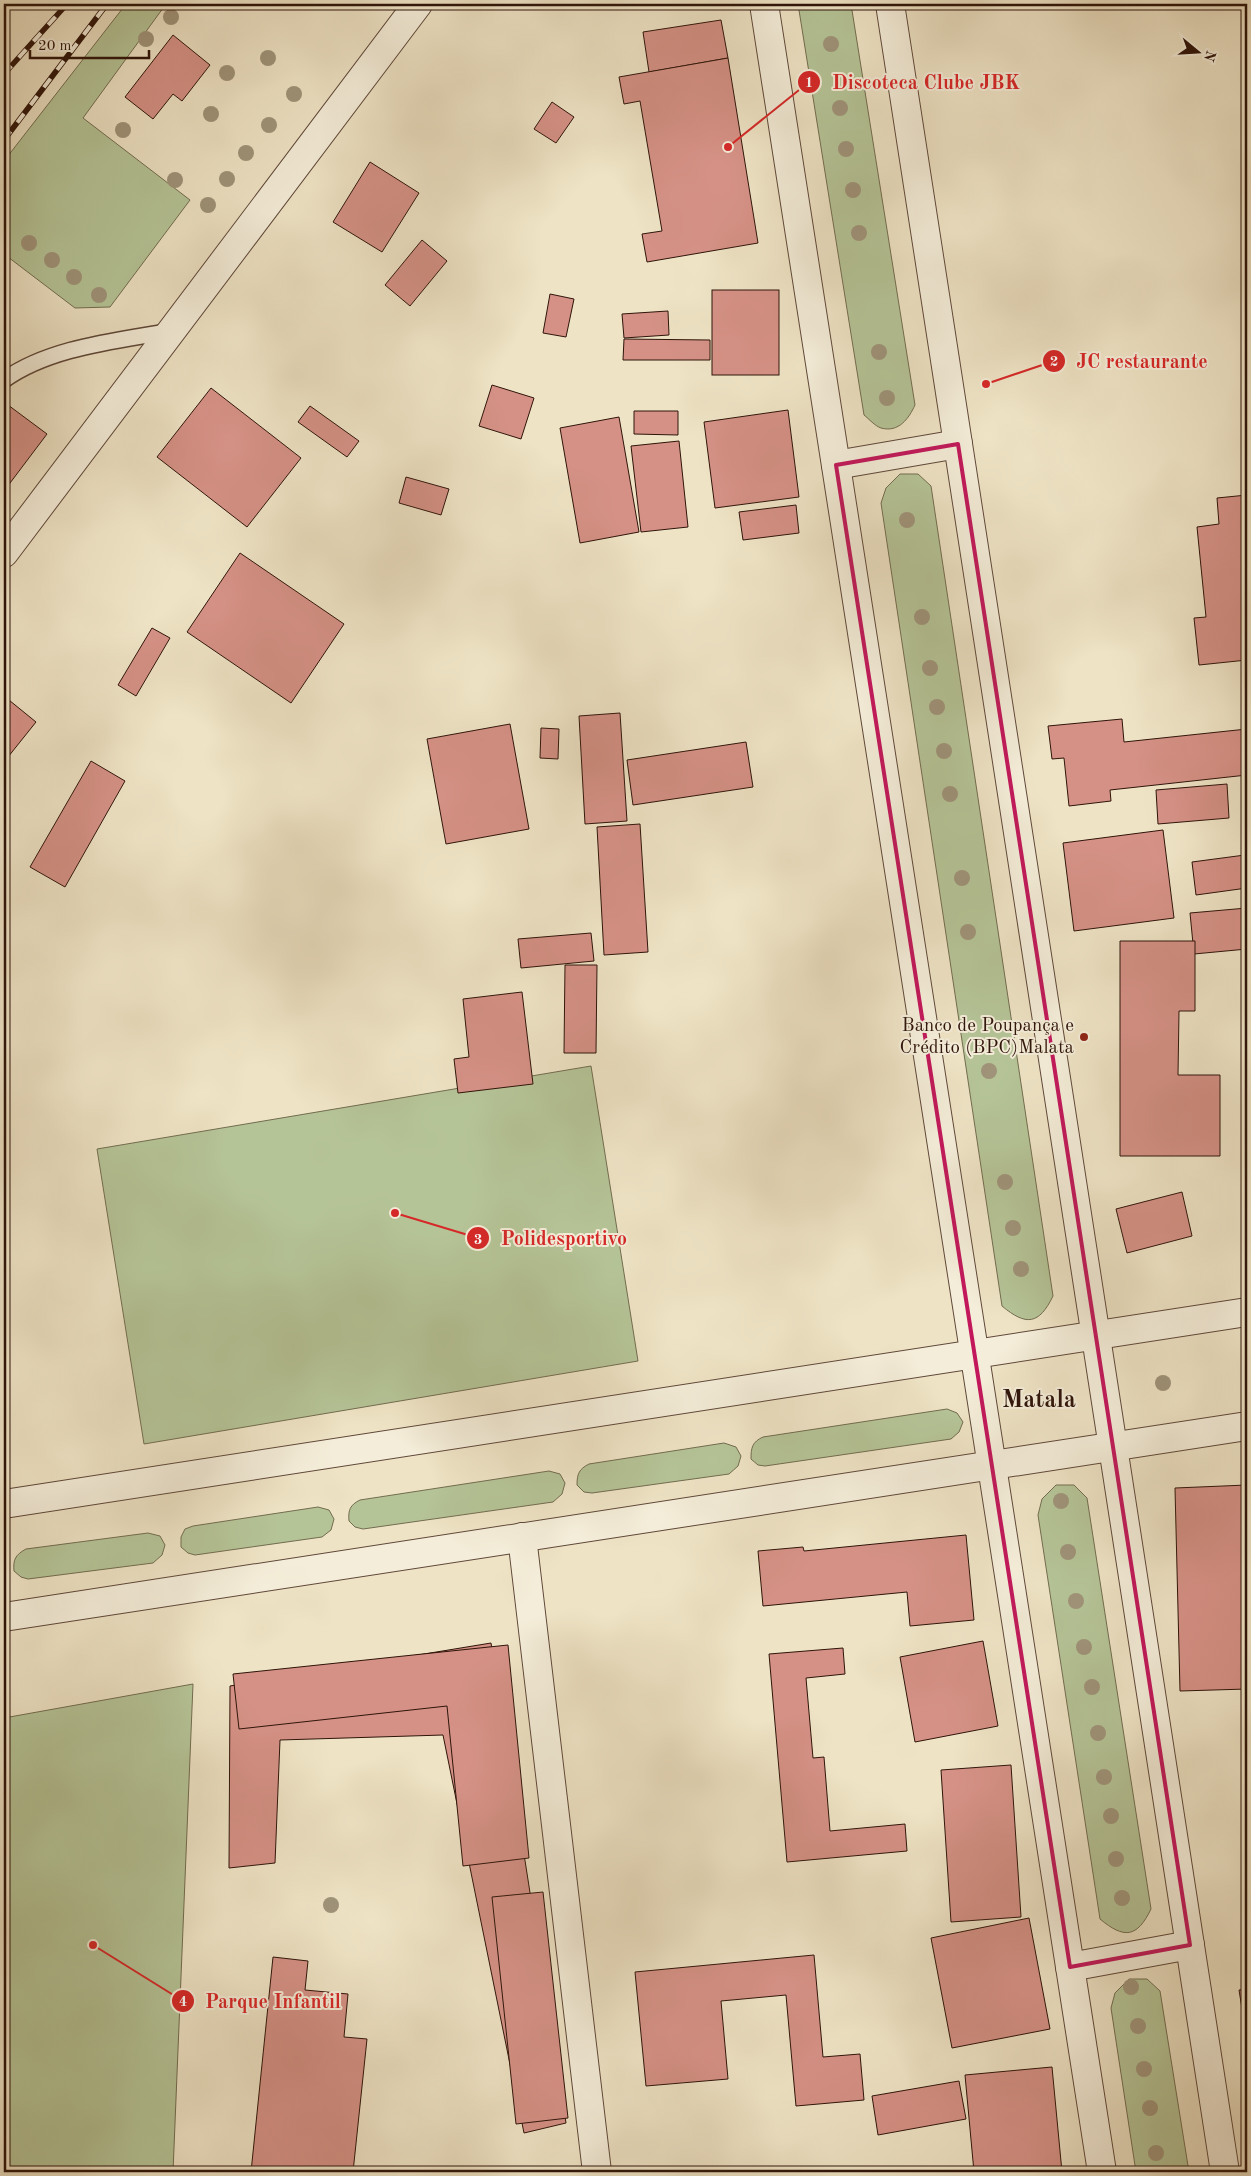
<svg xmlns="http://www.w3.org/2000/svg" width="1251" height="2176" viewBox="0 0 1251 2176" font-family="'Old Standard TT',serif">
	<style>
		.green { fill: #b5c497; stroke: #726c50 }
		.building { fill: #d59186; stroke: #2f140a }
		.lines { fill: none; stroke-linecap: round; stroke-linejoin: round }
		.lane-casing { stroke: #5f4839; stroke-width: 18 }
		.street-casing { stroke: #5f4839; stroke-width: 30 }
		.lane { stroke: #f4edd9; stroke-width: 15 }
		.street { stroke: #f4edd9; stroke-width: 28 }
		.rail-casing { stroke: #2f140a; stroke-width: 5.5 }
		.rail { stroke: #f4edd9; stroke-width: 4; stroke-dasharray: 11; stroke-linecap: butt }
		.tree { fill: #9f9379 }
		.marked { fill: none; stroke: #c2185b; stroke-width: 4; stroke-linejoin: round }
		.poi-dot { fill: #8f2418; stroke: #f4edd9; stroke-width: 2 }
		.labels { text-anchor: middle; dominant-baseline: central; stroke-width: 4; stroke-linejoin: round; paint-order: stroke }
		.poi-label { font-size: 19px; fill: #2f140a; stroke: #f4edd9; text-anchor: end }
		.district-label { font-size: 24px; font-weight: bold; fill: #2f140a; stroke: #f4edd9 }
		.leader { fill: none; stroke: #d62828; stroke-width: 2 }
		.callout-dot { fill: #d62828; stroke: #f4edd9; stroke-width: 2 }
		.mark-label { font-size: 15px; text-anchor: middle; font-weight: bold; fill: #fff }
		.callout-label { font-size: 20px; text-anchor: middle; font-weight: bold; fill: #d62828; stroke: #f4edd9; stroke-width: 4; stroke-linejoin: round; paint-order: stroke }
	</style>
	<rect width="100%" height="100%" fill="#eee3c5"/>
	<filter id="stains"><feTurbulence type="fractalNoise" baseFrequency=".004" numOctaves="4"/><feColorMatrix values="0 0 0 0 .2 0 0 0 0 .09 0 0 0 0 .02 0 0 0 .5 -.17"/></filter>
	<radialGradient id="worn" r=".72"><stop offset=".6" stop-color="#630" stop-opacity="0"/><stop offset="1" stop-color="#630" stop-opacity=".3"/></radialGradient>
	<g class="green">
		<path d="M 126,4 L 166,4 L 83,118 L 190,200 L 110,307 L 75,308 L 4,254 L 4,161 Z"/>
		<path d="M 798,4 L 851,4 L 915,405 C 909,418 899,433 881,428 C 875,426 869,419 864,415 Z"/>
		<path d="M 900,474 L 918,474 L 931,486 L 1053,1296 C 1039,1325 1026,1326 1002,1306 L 881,503 L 886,488 Z"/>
		<path d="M 591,1066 L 638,1361 L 144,1444 L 97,1149 Z"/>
		<path d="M 947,1409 L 957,1413 L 963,1422 L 959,1432 L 951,1439 L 765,1466 L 758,1465 L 751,1459 C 751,1448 752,1442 763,1437 Z"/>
		<path d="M 724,1443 L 736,1447 L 741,1456 L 738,1466 L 729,1474 L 592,1493 L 584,1492 L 577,1485 C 577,1474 579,1469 589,1464 Z"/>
		<path d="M 549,1471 L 560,1474 L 565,1483 L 562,1494 L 553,1502 L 363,1529 L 355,1527 L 349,1521 C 348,1510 350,1505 360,1500 Z"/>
		<path d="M 1056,1485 L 1074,1485 L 1087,1498 L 1151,1909 C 1137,1938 1124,1939 1100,1919 L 1038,1515 L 1042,1499 Z"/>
		<path d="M 318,1507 L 329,1510 L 334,1519 L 331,1530 L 322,1537 L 195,1555 L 188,1553 L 181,1547 L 181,1537 L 185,1529 L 193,1526 Z"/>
		<path d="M 148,1533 L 160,1536 L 165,1545 L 162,1555 L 153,1563 L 28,1579 L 21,1577 L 14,1571 C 13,1560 15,1555 26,1549 Z"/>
		<path d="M 193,1684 L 173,2172 L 4,2172 L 4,1718 Z"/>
		<path d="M 1129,1979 L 1147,1979 L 1160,1991 L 1189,2172 L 1136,2172 L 1111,2008 L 1115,1993 Z"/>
	</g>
	<g class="building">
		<path d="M 721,20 L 728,58 L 649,72 L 643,32 Z"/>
		<path d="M 173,35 L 210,65 L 182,101 L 173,94 L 153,119 L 125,97 Z"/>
		<path d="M 728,58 L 758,243 L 647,262 L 642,234 L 662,231 L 640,101 L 624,104 L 619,77 Z"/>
		<path d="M 552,102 L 574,117 L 556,143 L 534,129 Z"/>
		<path d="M 370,162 L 419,193 L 382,252 L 333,222 Z"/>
		<path d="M 422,240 L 447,261 L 410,306 L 385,285 Z"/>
		<rect x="712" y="290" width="67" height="85"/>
		<path d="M 550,294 L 574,299 L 566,337 L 543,333 Z"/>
		<path d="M 668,311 L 669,335 L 624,338 L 622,314 Z"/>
		<path d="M 624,339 L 710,340 L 710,360 L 623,360 Z"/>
		<path d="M 492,385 L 534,398 L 521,439 L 479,426 Z"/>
		<path d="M 211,388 L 301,458 L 247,527 L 157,457 Z"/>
		<path d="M 4,402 L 47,434 L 4,491 Z"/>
		<path d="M 310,406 L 359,441 L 347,457 L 298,422 Z"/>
		<path d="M 788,410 L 799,497 L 715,508 L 704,422 Z"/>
		<path d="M 634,411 L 678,411 L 678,435 L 634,434 Z"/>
		<path d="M 619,417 L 639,532 L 580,543 L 560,428 Z"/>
		<path d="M 679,441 L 688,527 L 641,532 L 631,446 Z"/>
		<path d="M 406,477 L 449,489 L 441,515 L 399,503 Z"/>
		<path d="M 1247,495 L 1247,660 L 1199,665 L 1194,618 L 1206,617 L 1197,527 L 1219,524 L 1217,498 Z"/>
		<path d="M 796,505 L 799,533 L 743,540 L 739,512 Z"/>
		<path d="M 240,553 L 344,624 L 291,703 L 187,632 Z"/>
		<path d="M 152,628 L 170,638 L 136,696 L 118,685 Z"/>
		<path d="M 4,696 L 36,722 L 4,762 Z"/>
		<path d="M 620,713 L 627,821 L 585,824 L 579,716 Z"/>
		<path d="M 1122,719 L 1124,742 L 1247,729 L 1247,775 L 1110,790 L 1111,801 L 1069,806 L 1064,758 L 1052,759 L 1048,726 Z"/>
		<path d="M 510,724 L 529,829 L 446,844 L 427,739 Z"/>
		<path d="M 541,728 L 559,729 L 558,759 L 540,758 Z"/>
		<path d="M 746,742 L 753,787 L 633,805 L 627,760 Z"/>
		<path d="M 91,761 L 125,781 L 65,887 L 30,867 Z"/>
		<path d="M 1227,784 L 1229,818 L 1158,824 L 1156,790 Z"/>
		<path d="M 640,824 L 648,952 L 604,955 L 597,827 Z"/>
		<path d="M 1163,830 L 1174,918 L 1074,931 L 1063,843 Z"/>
		<path d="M 1245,855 L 1247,888 L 1196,895 L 1192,862 Z"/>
		<path d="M 1247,908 L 1247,949 L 1194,954 L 1190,913 Z"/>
		<path d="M 591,933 L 594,961 L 521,968 L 518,939 Z"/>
		<path d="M 1120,941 L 1195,941 L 1195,1011 L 1179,1011 L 1178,1075 L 1220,1075 L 1220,1156 L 1120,1156 Z"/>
		<path d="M 565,965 L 597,965 L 596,1053 L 564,1053 Z"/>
		<path d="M 522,992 L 533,1084 L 458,1093 L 454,1059 L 469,1057 L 463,999 Z"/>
		<path d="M 1182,1192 L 1192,1236 L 1127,1253 L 1116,1209 Z"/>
		<path d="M 1247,1485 L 1247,1689 L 1180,1691 L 1175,1488 Z"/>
		<path d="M 966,1535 L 974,1620 L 910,1626 L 907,1592 L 763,1606 L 758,1551 L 803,1547 L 804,1551 Z"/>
		<path d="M 983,1641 L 998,1726 L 915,1742 L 900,1657 Z"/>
		<path d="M 491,1643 L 566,2123 L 524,2133 L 443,1735 L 280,1740 L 275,1863 L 229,1868 L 230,1686 Z"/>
		<path d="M 508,1645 L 529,1858 L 463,1866 L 447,1706 L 239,1729 L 233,1674 Z"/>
		<path d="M 843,1648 L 845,1674 L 806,1678 L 813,1758 L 824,1757 L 830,1831 L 905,1824 L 907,1851 L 787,1862 L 769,1654 Z"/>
		<path d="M 1011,1765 L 1021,1917 L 951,1922 L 941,1770 Z"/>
		<path d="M 543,1892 L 568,2118 L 516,2124 L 492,1897 Z"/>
		<path d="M 1029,1918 L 1050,2029 L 952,2048 L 931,1938 Z"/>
		<path d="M 814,1955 L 823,2057 L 860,2054 L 864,2100 L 796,2106 L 786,1995 L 721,2001 L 728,2079 L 646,2086 L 635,1972 Z"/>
		<path d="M 273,1957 L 308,1961 L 305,1990 L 348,1994 L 344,2037 L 367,2039 L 353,2172 L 251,2172 Z"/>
		<path d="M 1247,1989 L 1247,2040 L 1239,1990 Z"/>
		<path d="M 1052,2067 L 1062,2172 L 974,2172 L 965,2075 Z"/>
		<path d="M 959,2081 L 966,2119 L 878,2135 L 872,2096 Z"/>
	</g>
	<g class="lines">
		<defs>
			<path id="lane" d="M 4,380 C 50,347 117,341 171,331"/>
			<g id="street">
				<path d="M 764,4 L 1102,2172"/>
				<path d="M 890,4 L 1225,2172"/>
				<path d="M 836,465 L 958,444"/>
				<path d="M 4,553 L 418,4"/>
				<path d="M 4,1504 L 1247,1312"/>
				<path d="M 522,1537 L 597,2172"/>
				<path d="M 4,1617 L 1247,1426"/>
				<path d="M 1070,1967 L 1190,1945"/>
			</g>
		</defs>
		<use href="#lane" class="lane-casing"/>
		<use href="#street" class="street-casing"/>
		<use href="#lane" class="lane"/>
		<use href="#street" class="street"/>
		<defs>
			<g id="rail">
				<path d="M 4,74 L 67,4"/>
				<path d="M 4,140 L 107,4"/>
			</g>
		</defs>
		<use href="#rail" class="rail-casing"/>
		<use href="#rail" class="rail"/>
	</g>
	<g class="tree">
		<circle cx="171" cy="17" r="8"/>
		<circle cx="146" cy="39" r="8"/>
		<circle cx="831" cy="44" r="8"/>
		<circle cx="268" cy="58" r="8"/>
		<circle cx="227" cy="73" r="8"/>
		<circle cx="294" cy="94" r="8"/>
		<circle cx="840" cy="108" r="8"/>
		<circle cx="211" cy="114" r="8"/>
		<circle cx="269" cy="125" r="8"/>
		<circle cx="123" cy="130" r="8"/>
		<circle cx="846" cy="149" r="8"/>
		<circle cx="246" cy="153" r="8"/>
		<circle cx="227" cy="179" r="8"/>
		<circle cx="175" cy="180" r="8"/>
		<circle cx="853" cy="190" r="8"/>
		<circle cx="208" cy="205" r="8"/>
		<circle cx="859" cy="233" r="8"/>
		<circle cx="29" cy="243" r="8"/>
		<circle cx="52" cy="260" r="8"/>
		<circle cx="74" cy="277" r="8"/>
		<circle cx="99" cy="295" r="8"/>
		<circle cx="879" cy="352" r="8"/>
		<circle cx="887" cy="398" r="8"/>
		<circle cx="907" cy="520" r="8"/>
		<circle cx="922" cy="617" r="8"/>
		<circle cx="930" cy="668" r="8"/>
		<circle cx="937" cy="707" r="8"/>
		<circle cx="944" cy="751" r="8"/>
		<circle cx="950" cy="794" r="8"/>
		<circle cx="962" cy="878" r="8"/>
		<circle cx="968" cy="932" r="8"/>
		<circle cx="989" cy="1071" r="8"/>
		<circle cx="1005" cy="1182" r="8"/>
		<circle cx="1013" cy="1228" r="8"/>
		<circle cx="1021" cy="1269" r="8"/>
		<circle cx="1163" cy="1383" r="8"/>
		<circle cx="1061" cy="1501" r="8"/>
		<circle cx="1068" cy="1552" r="8"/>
		<circle cx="1076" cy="1601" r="8"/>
		<circle cx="1084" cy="1647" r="8"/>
		<circle cx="1092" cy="1687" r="8"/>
		<circle cx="1098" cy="1733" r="8"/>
		<circle cx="1104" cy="1777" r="8"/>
		<circle cx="1111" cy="1816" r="8"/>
		<circle cx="1116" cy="1859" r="8"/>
		<circle cx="1122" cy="1898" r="8"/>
		<circle cx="331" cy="1905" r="8"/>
		<circle cx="1131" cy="1987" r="8"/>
		<circle cx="1138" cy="2026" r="8"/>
		<circle cx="1144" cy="2069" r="8"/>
		<circle cx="1150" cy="2108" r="8"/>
		<circle cx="1156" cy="2153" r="8"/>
	</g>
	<path class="marked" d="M 958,444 L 1190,1945 L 1070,1967 L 836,465 Z"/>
	<circle class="poi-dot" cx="1084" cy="1037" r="5"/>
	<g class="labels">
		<g class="poi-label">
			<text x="1074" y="1026">Banco de Poupança e<tspan x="1074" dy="22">Crédito (BPC)Malata</tspan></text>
		</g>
		<g class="district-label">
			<text x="1039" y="1401">Matala</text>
		</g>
	</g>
	<path class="leader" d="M728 147L809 82M986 384L1054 361M395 1213L478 1238M93 1945L183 2001"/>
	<g class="callout-dot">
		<circle cx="728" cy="147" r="5"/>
		<circle cx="986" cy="384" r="5"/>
		<circle cx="395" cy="1213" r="5"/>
		<circle cx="93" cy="1945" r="5"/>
		<circle cx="809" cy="82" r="12"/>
		<circle cx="1054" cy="361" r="12"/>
		<circle cx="478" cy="1238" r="12"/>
		<circle cx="183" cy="2001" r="12"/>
	</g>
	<g class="mark-label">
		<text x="809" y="87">1</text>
		<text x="1054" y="366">2</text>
		<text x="478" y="1244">3</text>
		<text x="183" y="2006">4</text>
	</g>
	<g class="callout-label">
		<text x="926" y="89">Discoteca Clube JBK</text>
		<text x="1142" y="368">JC restaurante</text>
		<text x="564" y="1245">Polidesportivo</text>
		<text x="273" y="2008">Parque Infantil</text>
	</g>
	<rect width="1251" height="2176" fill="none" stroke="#eee3c5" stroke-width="20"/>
	<rect x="5" y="5" width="1241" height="2166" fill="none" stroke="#2f140a" stroke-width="2.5"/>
	<rect x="10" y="10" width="1231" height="2156" fill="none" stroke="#2f140a"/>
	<g transform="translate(1198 52) rotate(108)" stroke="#f4edd9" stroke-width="4" paint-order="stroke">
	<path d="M0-4L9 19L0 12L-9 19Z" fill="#2f140a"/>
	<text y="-8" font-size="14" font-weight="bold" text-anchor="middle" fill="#2f140a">N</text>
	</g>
	<path d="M30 50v8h119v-8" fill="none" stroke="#2f140a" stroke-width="2.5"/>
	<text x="38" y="50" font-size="15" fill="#2f140a" stroke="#f4edd9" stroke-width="4" paint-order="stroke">20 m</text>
	<rect width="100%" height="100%" filter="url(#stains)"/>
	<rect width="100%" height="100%" fill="url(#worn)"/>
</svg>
